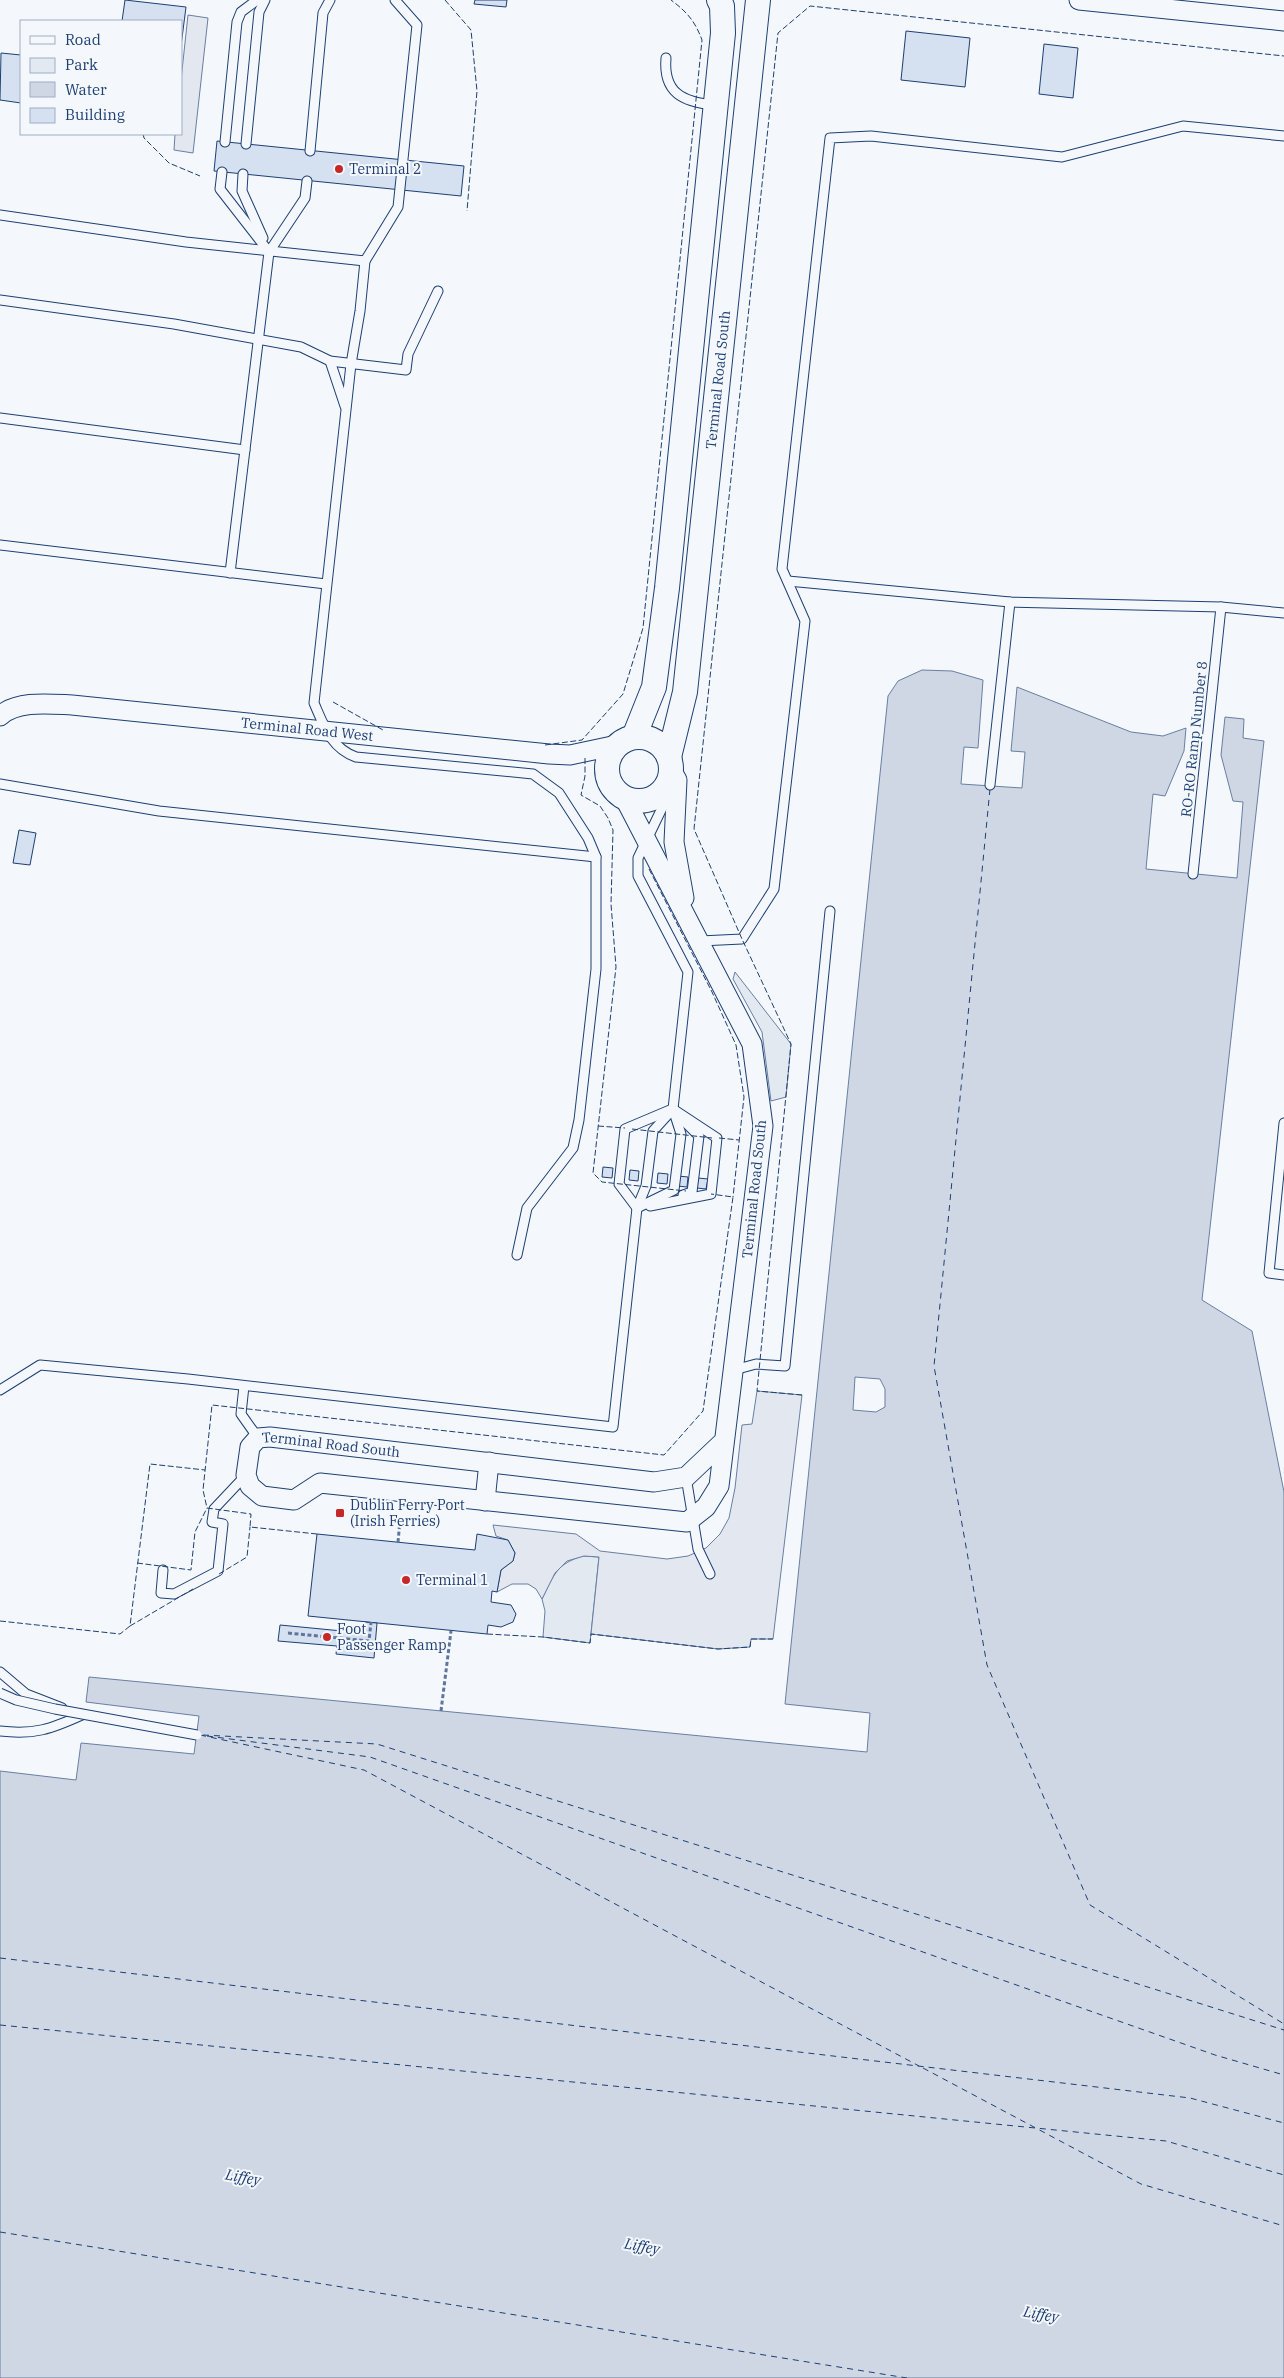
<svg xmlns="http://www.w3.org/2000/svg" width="1284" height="2378" viewBox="0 0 1284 2378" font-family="'IBM Plex Serif',serif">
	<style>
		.green { fill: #e3e9f0; stroke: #687fa3 }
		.parking { fill: #e3e8f0; stroke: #687fa3 }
		.water { fill: #cfd7e4; stroke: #687fa3 }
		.pier { fill: #f4f7fb; stroke: #687fa3 }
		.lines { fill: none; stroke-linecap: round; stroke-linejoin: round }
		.ferry { stroke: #1d3f73; stroke-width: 1; stroke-dasharray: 6 5; stroke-linecap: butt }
		.building { fill: #d5e0f0; stroke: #1d3f73 }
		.service-casing { stroke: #1d3f73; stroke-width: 11 }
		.minor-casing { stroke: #1d3f73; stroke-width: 21 }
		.tertiary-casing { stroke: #1d3f73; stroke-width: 26 }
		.path { stroke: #5e769c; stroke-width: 3; stroke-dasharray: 4 2.5; stroke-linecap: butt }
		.service { stroke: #f4f7fb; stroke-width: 9 }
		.minor { stroke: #f4f7fb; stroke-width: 19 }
		.tertiary { stroke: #f4f7fb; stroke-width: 24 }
		.service-bridge-casing { stroke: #1d3f73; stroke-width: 11; stroke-linecap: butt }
		.service-bridge { stroke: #f4f7fb; stroke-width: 9 }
		.fence { stroke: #1d3f73; stroke-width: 1; stroke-dasharray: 6 2.5; stroke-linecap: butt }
		.poi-dot { fill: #c62828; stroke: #f4f7fb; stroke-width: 2 }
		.labels { text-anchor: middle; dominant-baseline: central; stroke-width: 4; stroke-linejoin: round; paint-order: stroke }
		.poi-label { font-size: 14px; fill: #1d3f73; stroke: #f4f7fb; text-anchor: start }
		.street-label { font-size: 14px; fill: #1d3f73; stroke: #f4f7fb }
		.water-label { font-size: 15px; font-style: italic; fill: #1d3f73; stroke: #f4f7fb }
	</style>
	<rect width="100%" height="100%" fill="#f4f7fb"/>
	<g class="green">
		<path d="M 735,972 L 791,1044 L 786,1097 L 771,1101 L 762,1032 L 733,979 Z"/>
		<path d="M 583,1556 L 599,1557 L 590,1643 L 543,1637 L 545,1611 L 542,1599 C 554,1575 556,1564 583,1556 Z"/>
	</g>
	<g class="parking">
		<path d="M 188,15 L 208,18 L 193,153 L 174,150 L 175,134 L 181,134 L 181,80 Z"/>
		<path d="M 757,1391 L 802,1395 L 773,1639 L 751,1639 L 750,1647 L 718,1649 L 591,1634 L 599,1557 L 584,1556 L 567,1561 L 555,1573 L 542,1599 L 536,1589 L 528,1584 L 512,1584 L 497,1592 L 501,1570 L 513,1561 L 515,1553 L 508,1540 L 496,1536 L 493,1525 L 576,1534 L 600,1551 L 667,1559 L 688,1556 L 706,1548 L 720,1534 L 729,1518 L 735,1488 L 742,1425 L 752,1424 Z"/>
	</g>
	<path class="water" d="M 922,670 L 952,671 L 983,680 L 978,748 L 964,747 L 961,784 L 1022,788 L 1025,752 L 1011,751 L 1017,687 L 1131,732 L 1163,736 L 1186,728 L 1184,751 L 1165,796 L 1153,794 L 1146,869 L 1237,878 L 1243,802 L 1233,801 L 1221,755 L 1225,717 L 1244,719 L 1243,738 L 1264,741 L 1202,1300 L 1252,1331 L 1284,1492 L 1284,2378 L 0,2378 L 0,1771 L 76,1780 L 81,1743 L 194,1754 L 199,1716 L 86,1702 L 89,1677 L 867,1752 L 870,1713 L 785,1704 L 888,696 L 898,681 Z"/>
	<path class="pier" d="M 855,1377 L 880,1379 L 885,1389 L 885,1407 L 876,1412 L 853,1410 Z"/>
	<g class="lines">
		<g class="ferry">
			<path d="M 990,789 L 934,1366 L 987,1665 L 1090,1905 L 1284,2024"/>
			<path d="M 200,1735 L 364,1770 L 919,2066"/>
			<path d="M 203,1735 L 377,1744 L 1284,2030"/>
			<path d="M 207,1736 L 370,1757 L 1215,2055 L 1284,2075"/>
			<path d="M 0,1958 L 1190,2098 L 1284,2123"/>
			<path d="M 0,2025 L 1166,2141 L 1284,2175"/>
			<path d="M 923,2068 L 1141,2184 L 1284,2226"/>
			<path d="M 0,2232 L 907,2378"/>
		</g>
	</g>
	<g class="building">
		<path d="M 125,0 L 186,7 L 181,46 L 181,21 L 122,21 Z"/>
		<path d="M 475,0 L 507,0 L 506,7 L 474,4 Z"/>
		<path d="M 906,31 L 970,38 L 965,87 L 901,80 Z"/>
		<path d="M 1044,44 L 1078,48 L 1073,98 L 1039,94 Z"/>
		<path d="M 1,53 L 21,55 L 21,103 L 0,100 Z"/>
		<path d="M 217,141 L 464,166 L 461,196 L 214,171 Z"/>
		<path d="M 19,830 L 36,833 L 30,865 L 13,863 Z"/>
		<path d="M 603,1167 L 613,1168 L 612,1178 L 602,1177 Z"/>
		<path d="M 630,1170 L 639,1171 L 638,1181 L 629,1180 Z"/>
		<path d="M 658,1173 L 668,1174 L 667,1184 L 657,1183 Z"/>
		<path d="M 678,1176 L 688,1177 L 687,1187 L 677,1186 Z"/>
		<path d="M 698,1178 L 708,1179 L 706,1189 L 697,1188 Z"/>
		<path d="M 317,1534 L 475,1550 L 477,1534 L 508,1540 L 515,1553 L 513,1561 L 501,1570 L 497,1592 L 492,1591 L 491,1602 L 511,1605 L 516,1614 L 513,1622 L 501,1627 L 488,1625 L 487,1634 L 308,1616 Z"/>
		<path d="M 364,1622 L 377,1623 L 374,1658 L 336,1654 L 337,1646 L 278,1641 L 280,1625 L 363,1633 Z"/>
	</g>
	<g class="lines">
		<defs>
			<g id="service">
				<path d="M 666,58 C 663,93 683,102 714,105"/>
				<path d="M 225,142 L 237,22 L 241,12 L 257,0"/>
				<path d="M 246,144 L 259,12 L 265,0"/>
				<path d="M 310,151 L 323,13 L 330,0"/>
				<path d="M 222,172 L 220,189 L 269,252"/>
				<path d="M 243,174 L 242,191 L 263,238"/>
				<path d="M 0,215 L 186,242 L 365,261 L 398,207 L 417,25 L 395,0"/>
				<path d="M 365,261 L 360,311 L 351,364 L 314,703 C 324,726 331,748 356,757 L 533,774 L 559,793 L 588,838 L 596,857 L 596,969 L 579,1120 L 573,1148 L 527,1208 L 517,1255"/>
				<path d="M 0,300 L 174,324 L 301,347 L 330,361 L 406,370 L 408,354 L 438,291"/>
				<path d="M 330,361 L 345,406"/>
				<path d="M 0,418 L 245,450"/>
				<path d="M 0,545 L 326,584"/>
				<path d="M 230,573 L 269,252 L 305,198 L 307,181"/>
				<path d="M 788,581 L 1010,602 L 1221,607 L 1284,613"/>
				<path d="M 0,784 L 159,811 L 596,857"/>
				<path d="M 990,785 L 1010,602"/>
				<path d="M 1193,874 L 1221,607"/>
				<path d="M 700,941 L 742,939 L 774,889 L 805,621 L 782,569 L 830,138 L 871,136 L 1062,157 L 1183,126 L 1284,136"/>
				<path d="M 1284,1123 L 1269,1273 L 1284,1275"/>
				<path d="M 683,1195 L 692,1192 L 699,1136 L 684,1121"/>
				<path d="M 650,1206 L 711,1194 L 717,1138 L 673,1109"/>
				<path d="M 637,1208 L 674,1190 L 681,1134 L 673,1109 L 688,972 L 638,876 L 638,858 L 663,806 L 666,785"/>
				<path d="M 637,1208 L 619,1184 L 625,1129 L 670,1110"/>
				<path d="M 734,1370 L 756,1364 L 785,1366 L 830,911"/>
				<path d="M 244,1386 L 241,1414 L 258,1438"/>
				<path d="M 0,1390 L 40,1365 L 188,1379 L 613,1427 L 637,1208 L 646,1186 L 653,1131 L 673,1109"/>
				<path d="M 686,1477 L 698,1549 L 710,1574"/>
				<path d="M 163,1570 L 161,1593 L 174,1594 L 218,1571 L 223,1524 L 212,1522 L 214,1509 L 246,1475"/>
				<path d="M 0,1672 L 26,1694 L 62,1708"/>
				<path d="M 0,1731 C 35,1735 51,1729 82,1715"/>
			</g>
			<g id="minor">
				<path d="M 1079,0 L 1284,21"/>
				<path id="s1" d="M 0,716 C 17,700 50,704 72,705 L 549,754 L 570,755 L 617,745"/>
				<path d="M 671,769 L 677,780 L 674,842 L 684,898"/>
				<path id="s2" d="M 624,797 L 752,1044 L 763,1126 L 719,1486 L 706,1507 L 687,1522 L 320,1483 L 294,1500 L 262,1496 L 250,1486 L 246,1475 L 250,1447 L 258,1438 L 270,1437 L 654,1482 L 686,1477 L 724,1441"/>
				<path d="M 485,1501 L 489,1462"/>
			</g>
			<g id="tertiary">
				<path d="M 634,737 L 654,687 L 667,588 L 723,33 L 722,6 L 719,0"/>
				<circle cx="639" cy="769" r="32"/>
				<path id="s3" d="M 669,757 L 685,692 L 758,0"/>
			</g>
		</defs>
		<use href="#service" class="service-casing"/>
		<use href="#minor" class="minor-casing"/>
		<use href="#tertiary" class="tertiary-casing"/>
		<g class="path">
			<path d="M 398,1542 L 400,1520"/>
			<path d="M 288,1633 L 369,1641 L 371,1622"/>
			<path d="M 441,1711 L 451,1631"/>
		</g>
		<use href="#service" class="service"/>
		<use href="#minor" class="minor"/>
		<use href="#tertiary" class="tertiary"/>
		<defs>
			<path id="service-bridge" d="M 0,1693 L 16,1700 L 55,1709 L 197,1735"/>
		</defs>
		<use href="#service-bridge" class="service-bridge-casing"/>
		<use href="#service-bridge" class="service-bridge"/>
		<g class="fence">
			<path d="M 445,0 L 471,30 L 477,91 L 467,211"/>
			<path d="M 143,134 L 144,138 L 169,163 L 200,176"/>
			<path d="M 333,702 L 383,730"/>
			<path d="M 545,745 L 582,740 L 623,694 L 643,628 L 702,40 C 695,21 687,12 671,0"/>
			<path d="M 585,758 L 585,776 L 581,795 L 600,806 L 608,818 L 613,830 L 611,904 L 616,967 L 593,1173 L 602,1182 L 686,1191"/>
			<path d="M 649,869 L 712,992 L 736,1045 L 744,1097 L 733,1197"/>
			<path d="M 598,1126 L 625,1128"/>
			<path d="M 632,1129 L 712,1138"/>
			<path d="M 719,1138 L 739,1140"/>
			<path d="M 802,1395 L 757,1391 L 791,1044 L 742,939 L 694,829 L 778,33 L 810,6 L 1284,56"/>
			<path d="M 317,1534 L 250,1527 L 251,1514 L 207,1508 L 203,1490 L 212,1405 L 664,1455 L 703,1411 L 733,1197 L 711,1194"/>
			<path d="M 137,1563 L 191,1570 L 195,1532 L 207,1508"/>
			<path d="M 219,1574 L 247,1557 L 250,1527"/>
			<path d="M 0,1621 L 120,1634 L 130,1626 L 150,1464 L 205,1470"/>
			<path d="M 130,1626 L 193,1589"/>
			<path d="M 487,1634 L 543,1637 L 590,1643 L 591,1634 L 718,1649 L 750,1647 L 751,1639 L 773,1639"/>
		</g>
	</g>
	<g class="poi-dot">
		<circle cx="339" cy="169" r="5"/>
		<rect x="335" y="1508" width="10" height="10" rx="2.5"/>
		<circle cx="406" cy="1580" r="5"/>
		<circle cx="327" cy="1637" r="5"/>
	</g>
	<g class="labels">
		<g class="poi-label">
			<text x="349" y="169">Terminal 2</text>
			<text x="350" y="1505">Dublin Ferry Port<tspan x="350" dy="16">(Irish Ferries)</tspan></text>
			<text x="416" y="1580">Terminal 1</text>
			<text x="337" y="1629">Foot<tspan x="337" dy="16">Passenger Ramp</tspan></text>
		</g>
		<g class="street-label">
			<text stroke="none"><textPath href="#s3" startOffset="381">Terminal Road South</textPath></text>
			<text stroke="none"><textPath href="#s1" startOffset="311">Terminal Road West</textPath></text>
			<text transform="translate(1194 739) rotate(-84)">RO-RO Ramp Number 8</text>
			<text transform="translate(754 1189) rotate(-84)">Terminal Road South</text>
			<text stroke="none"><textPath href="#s2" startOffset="1346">Terminal Road South</textPath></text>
		</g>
		<g class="water-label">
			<text transform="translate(243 2177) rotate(10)">Liffey</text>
			<text transform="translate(642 2246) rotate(10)">Liffey</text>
			<text transform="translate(1041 2314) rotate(10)">Liffey</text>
		</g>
	</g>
	<rect x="20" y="20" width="162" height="115" fill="#f4f7fb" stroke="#9eadc5"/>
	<rect x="30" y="36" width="25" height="8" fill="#f4f7fb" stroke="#9eadc5"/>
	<text x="65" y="45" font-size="15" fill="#1d3f73">Road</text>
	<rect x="30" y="58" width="25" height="15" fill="#e3e9f0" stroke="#9eadc5"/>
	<text x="65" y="70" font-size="15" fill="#1d3f73">Park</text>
	<rect x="30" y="82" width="25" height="15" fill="#cfd7e4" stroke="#9eadc5"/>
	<text x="65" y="95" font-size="15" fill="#1d3f73">Water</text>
	<rect x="30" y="108" width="25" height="15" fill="#d5e0f0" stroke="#9eadc5"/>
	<text x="65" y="120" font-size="15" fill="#1d3f73">Building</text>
</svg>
